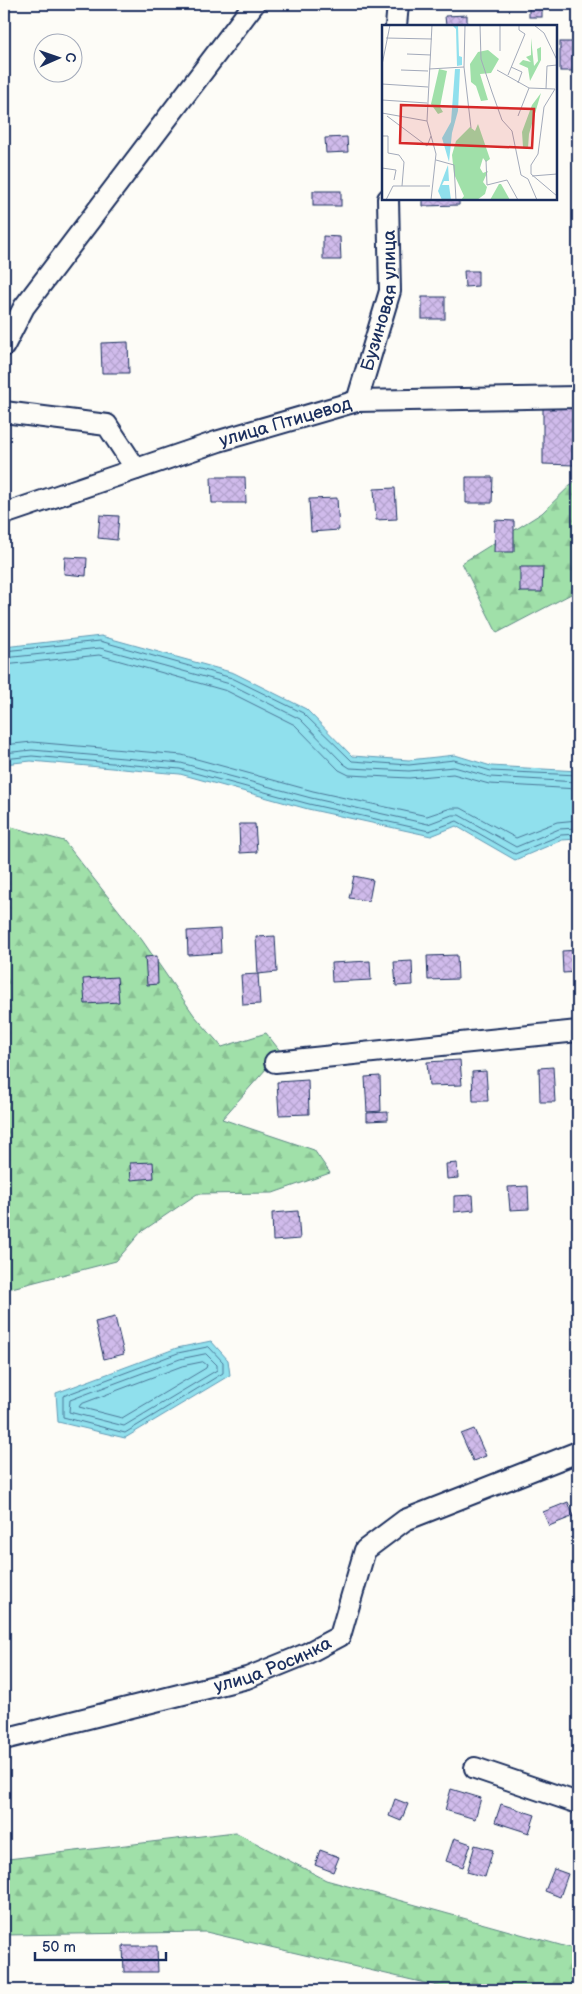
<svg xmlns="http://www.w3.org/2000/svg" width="582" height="1994" viewBox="0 0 582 1994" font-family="'Balsamiq Sans',sans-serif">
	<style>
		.forest { fill: url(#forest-firs); stroke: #5e8884 }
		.water { fill: #90e0ed; stroke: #6199b4 }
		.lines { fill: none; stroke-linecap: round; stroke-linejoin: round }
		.shore { stroke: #4a7697; stroke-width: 1 }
		.building { fill: url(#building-cross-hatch); stroke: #1b2f5e }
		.minor-casing { stroke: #1b2f5e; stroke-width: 24 }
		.minor { stroke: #fdfcf7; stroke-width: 20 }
		.labels { text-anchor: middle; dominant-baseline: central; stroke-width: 4; stroke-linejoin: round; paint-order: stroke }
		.street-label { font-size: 18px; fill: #1b2f5e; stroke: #fdfcf7 }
		.inset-road { fill: none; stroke: #a3aaba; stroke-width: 1 }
		.view { fill: #d62828; fill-opacity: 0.15; stroke: #d62828; stroke-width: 2.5 }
		.inset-edge { fill: none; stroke: #1b2f5e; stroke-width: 2.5 }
	</style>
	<defs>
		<pattern id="forest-firs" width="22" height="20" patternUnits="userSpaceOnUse" patternTransform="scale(1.25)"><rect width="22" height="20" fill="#a0e0a9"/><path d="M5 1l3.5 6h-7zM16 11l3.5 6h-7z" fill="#89c094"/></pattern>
		<pattern id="building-cross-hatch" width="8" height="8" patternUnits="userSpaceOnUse" patternTransform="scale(1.25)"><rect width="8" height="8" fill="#d0bbeb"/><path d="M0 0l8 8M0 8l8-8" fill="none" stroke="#b2a1cc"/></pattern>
	</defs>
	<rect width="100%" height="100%" fill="#fdfcf7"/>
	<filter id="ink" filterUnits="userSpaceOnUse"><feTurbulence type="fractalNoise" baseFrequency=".02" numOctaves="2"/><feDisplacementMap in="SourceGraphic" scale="10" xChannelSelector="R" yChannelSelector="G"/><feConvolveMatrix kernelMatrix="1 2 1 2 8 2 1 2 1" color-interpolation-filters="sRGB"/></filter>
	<g filter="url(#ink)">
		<g class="forest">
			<path d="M 578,478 L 578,593 L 575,592 L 497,633 L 462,563 L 542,513 Z"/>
			<path d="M 4,825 L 64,841 L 142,940 L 194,1015 L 222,1047 L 266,1033 L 281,1052 L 222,1119 L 314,1150 L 330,1173 L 273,1193 L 197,1194 L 141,1232 L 116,1261 L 4,1290 Z"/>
			<path d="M 235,1832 L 326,1880 L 578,1950 L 578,1990 L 455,1990 L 206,1932 L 6,1935 L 8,1859 Z"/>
		</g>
		<g class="water">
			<path d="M 101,636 L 234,673 L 306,709 L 352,756 L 409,760 L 455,755 L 491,766 L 578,771 L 578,839 L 562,840 L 515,860 L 456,826 L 431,836 L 308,809 L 180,774 L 31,761 L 4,764 L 4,647 Z"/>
			<path d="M 211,1341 L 228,1360 L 230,1375 L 125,1438 L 58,1422 L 56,1393 L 177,1348 Z"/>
		</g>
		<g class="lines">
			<g class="shore">
				<path d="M 4,651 L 100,641 L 232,678 L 303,713 L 352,761 L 409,765 L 454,760 L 491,771 L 578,775"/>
				<path d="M 4,658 L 100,648 L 230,684 L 300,719 L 344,764 L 350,768 L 409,771 L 454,767 L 490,777 L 578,782"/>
				<path d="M 4,665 L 99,655 L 227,691 L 295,725 L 339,770 L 349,775 L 409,778 L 453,774 L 489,784 L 578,789"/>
				<path d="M 4,745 L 32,742 L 182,755 L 313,791 L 427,816 L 451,808 L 461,808 L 516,838 L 557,822 L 578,820"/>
				<path d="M 4,753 L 32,750 L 181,763 L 311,798 L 428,824 L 452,815 L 459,815 L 516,847 L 559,829 L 578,828"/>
				<path d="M 4,759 L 32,756 L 180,769 L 309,804 L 429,831 L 457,821 L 515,854 L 561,835 L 578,834"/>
				<path d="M 209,1347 L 223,1362 L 223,1373 L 125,1433 L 63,1417 L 63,1396 L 178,1353 Z"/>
				<path d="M 206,1354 L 217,1365 L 217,1370 L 124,1426 L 69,1412 L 70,1400 L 180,1359 Z"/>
				<path d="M 203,1362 L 207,1365 L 206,1368 L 122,1418 L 79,1407 L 81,1404 L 182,1366 Z"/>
			</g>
		</g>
		<g class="building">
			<rect x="529" y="4" width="13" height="13"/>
			<path d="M 467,15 L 467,26 L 446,26 L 445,16 Z"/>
			<rect x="560" y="42" width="18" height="29"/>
			<path d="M 347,137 L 348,152 L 326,153 L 325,138 Z"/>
			<rect x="313" y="191" width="28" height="15"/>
			<path d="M 423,199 L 459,199 L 459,205 L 423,206 Z"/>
			<path d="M 323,236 L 340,237 L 341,260 L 323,260 Z"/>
			<path d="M 464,271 L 478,271 L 478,286 L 465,287 Z"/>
			<rect x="422" y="297" width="23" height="22"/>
			<path d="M 128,342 L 129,373 L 102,373 L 101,343 Z"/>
			<path d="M 543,408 L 575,408 L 574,465 L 543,464 Z"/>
			<path d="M 211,477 L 245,477 L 246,503 L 212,503 Z"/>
			<path d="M 466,477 L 493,477 L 492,503 L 466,503 Z"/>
			<path d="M 395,488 L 397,519 L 376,520 L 374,489 Z"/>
			<path d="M 337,498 L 339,530 L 311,532 L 309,499 Z"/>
			<path d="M 100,515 L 119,516 L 117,540 L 98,538 Z"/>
			<path d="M 495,520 L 514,521 L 514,552 L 494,552 Z"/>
			<path d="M 65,557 L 87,558 L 86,576 L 64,574 Z"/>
			<path d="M 520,567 L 543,567 L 542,592 L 520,592 Z"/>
			<path d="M 239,824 L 255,824 L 257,852 L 240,853 Z"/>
			<path d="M 354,876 L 373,880 L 369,901 L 349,898 Z"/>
			<path d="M 220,929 L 221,953 L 188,955 L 187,931 Z"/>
			<path d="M 275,936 L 277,972 L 258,974 L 256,937 Z"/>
			<path d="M 578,950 L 578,972 L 563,973 L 562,951 Z"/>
			<path d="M 457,955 L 458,979 L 428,980 L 427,956 Z"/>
			<path d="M 157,956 L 158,984 L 147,985 L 145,957 Z"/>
			<path d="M 370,961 L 371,980 L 332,982 L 331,963 Z"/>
			<path d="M 412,961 L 413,985 L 396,986 L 394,962 Z"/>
			<path d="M 258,974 L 260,1004 L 243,1005 L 241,975 Z"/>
			<path d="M 117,977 L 119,1002 L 85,1004 L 83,979 Z"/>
			<path d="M 460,1060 L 462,1085 L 429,1086 L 427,1062 Z"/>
			<path d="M 553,1067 L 555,1102 L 540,1102 L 539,1068 Z"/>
			<path d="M 486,1071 L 488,1101 L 473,1101 L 472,1072 Z"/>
			<path d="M 380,1076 L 381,1111 L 367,1112 L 365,1077 Z"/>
			<path d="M 308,1080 L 309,1114 L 279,1115 L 277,1082 Z"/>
			<path d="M 388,1112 L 388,1120 L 367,1121 L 367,1113 Z"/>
			<path d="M 153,1162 L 154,1178 L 131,1180 L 130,1163 Z"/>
			<path d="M 457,1163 L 458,1178 L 447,1179 L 446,1164 Z"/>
			<path d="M 528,1186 L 529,1209 L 510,1210 L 508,1187 Z"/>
			<path d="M 473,1195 L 474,1210 L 454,1212 L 454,1196 Z"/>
			<path d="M 298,1211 L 300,1239 L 273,1241 L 272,1213 Z"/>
			<path d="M 115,1317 L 124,1354 L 104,1359 L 95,1322 Z"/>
			<path d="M 474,1429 L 486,1456 L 473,1461 L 461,1434 Z"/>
			<path d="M 568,1502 L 574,1516 L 549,1526 L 543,1512 Z"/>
			<path d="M 451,1789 L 481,1798 L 475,1819 L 445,1810 Z"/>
			<path d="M 395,1799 L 408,1804 L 401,1821 L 389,1816 Z"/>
			<path d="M 501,1804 L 535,1815 L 529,1833 L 495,1822 Z"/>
			<path d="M 454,1838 L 471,1844 L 463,1867 L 446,1861 Z"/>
			<path d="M 475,1845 L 493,1850 L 485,1877 L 467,1872 Z"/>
			<path d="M 320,1850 L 339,1857 L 333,1872 L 315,1865 Z"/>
			<path d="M 554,1869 L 568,1874 L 560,1897 L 545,1891 Z"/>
			<path d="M 123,1946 L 157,1946 L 158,1972 L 124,1972 Z"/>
		</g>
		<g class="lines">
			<defs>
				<g id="minor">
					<path d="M 396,26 L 398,4"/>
					<path d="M 4,346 L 24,307 L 254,4"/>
					<path id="s1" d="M 357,401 L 390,291 L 388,199"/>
					<path d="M 4,412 L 107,425 L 136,469"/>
					<path id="s2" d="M 4,514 L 219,441 L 357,401 L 578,397"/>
					<path d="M 275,1062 L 578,1031"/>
					<path id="s3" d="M 4,1739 L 247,1678 L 306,1654 L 340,1636 L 365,1550 L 405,1520 L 578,1452"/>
					<path d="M 475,1768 L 578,1803"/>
				</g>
			</defs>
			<use href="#minor" class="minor-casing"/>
			<use href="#minor" class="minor"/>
		</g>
	</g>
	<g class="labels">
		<g class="street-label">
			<text stroke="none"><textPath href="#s1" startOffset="104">Бузиновая улица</textPath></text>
			<text stroke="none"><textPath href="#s2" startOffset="296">улица Птицевод</textPath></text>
			<text stroke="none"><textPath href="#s3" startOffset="279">улица Росинка</textPath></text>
		</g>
	</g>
	<g transform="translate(382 25)">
		<rect width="175" height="175" fill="#fdfcf7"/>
		<path d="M 149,13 L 152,41 L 156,36 L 155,24 L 159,22 L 159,35 L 148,56 L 146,43 L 137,39 L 141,35 L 149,37 L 144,32 L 149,30 ZM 106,25 L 117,34 L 109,48 L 98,49 L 106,75 L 99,76 L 94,61 L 89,57 L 88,39 L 96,27 ZM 57,44 L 65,46 L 58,82 L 61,87 L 56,89 L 49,79 ZM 159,68 L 147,109 L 146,123 L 141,122 L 140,107 L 150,80 ZM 96,99 L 108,134 L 104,137 L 101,133 L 98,143 L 101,148 L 106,146 L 101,157 L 105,162 L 103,169 L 95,175 L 79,175 L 82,171 L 72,149 L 70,130 L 74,116 L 88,102 L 93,106 ZM 117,159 L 119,159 L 128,175 L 108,175 Z" fill="#a0e0a9"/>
		<path d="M 70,0 L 76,0 L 77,31 L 80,32 L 80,40 L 75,41 L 74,4 ZM 73,44 L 78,44 L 76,86 L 70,108 L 67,137 L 60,113 L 69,97 ZM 66,140 L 67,156 L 62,156 L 60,160 L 67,160 L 69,175 L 60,175 L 56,166 Z" fill="#90e0ed"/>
		<path class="inset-road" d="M 83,0 L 82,42 L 89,103M 98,0 L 99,34 L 110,67 L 120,95 L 130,106 L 139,150 L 146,154 L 155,175M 118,0 L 118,26M 152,0 L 162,8 L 175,35M 4,13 L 50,14M 25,29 L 49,30M 0,40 L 8,0M 129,42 L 140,47 L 136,58M 47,44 L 82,42M 19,45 L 46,46M 115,45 L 147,63 L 173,64M 126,50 L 143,9 L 137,5 L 137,0M 0,59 L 46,62M 164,64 L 165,41 L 175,40M 173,64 L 162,82 L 156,129 L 149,140 L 149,149 L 175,171M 0,75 L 45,78M 0,88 L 45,96M 5,91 L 45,121 L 49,111M 136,91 L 147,63M 0,111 L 6,111 L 6,128 L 17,130 L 22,137 L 20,161M 54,135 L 72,140 L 74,175M 104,135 L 105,160 L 125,155 L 136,175M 0,143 L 14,145 L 12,155M 150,151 L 175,149M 4,175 L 11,161 L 48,161M 49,175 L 54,129 L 45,96 L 50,0"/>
		<path class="view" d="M 19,80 L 152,84 L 150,123 L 18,118 Z"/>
		<rect width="175" height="175" class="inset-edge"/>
	</g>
	<rect width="582" height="1994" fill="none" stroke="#fdfcf7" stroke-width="20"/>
	<rect x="10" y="10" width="562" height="1974" fill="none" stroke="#1b2f5e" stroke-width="2" filter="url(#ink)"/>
	<g transform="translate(58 58) rotate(88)"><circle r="24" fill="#fdfcf7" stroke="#a3aaba"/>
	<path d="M0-4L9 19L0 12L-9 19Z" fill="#1b2f5e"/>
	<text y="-8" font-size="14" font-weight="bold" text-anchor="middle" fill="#1b2f5e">С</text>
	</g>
	<path d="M35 1952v8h131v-8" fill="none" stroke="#1b2f5e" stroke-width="2.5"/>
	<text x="42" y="1952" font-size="15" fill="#1b2f5e" stroke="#fdfcf7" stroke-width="4" paint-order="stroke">50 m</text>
</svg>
